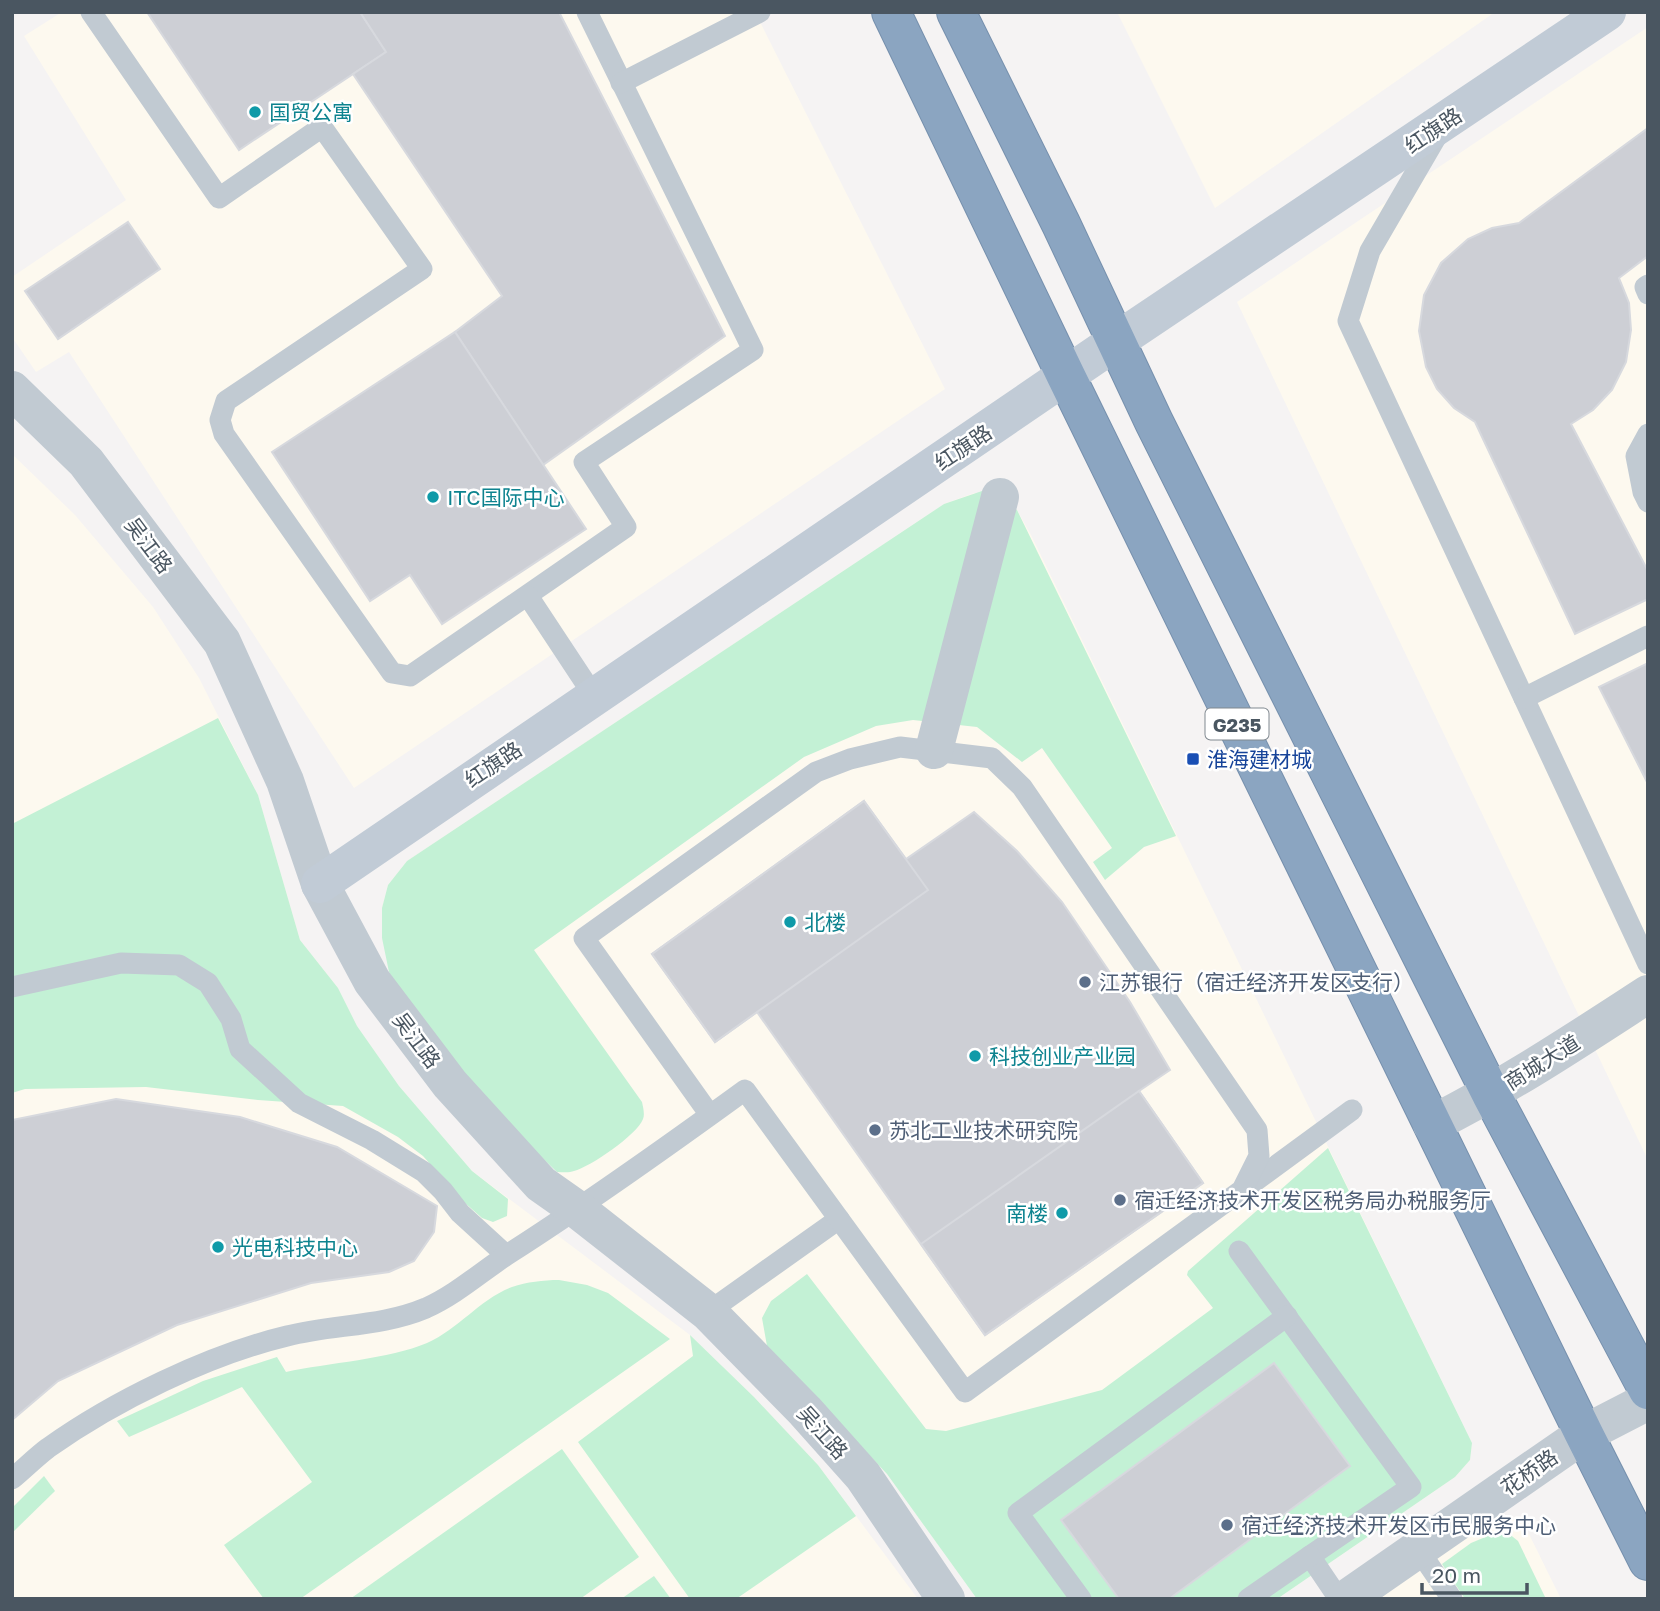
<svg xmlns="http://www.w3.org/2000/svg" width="1660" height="1611" viewBox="0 0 1660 1611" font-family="'Golos Text','Noto Sans SC',sans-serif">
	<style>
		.commercial { fill: #fdf9ef }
		.green { fill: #c3f1d5 }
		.building { fill: #cdcfd5; stroke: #d7d9de; stroke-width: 2 }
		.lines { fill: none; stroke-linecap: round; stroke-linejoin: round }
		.highway-casing { stroke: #7690ad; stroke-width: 40 }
		.lane { stroke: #c1cad2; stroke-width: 21 }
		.street { stroke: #c1cad2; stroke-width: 38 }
		.secondary { stroke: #c1cbd6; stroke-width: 38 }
		.highway { stroke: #8ba5c1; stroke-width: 38 }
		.culture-dot { fill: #0f9aa8; stroke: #fff; stroke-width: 2.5 }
		.transit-dot { fill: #1a4fb4; stroke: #fff; stroke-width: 2.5 }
		.service-dot { fill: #5c6f8a; stroke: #fff; stroke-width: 2.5 }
		.labels { text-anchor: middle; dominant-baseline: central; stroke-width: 5; stroke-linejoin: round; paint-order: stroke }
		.shield { fill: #fff; stroke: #808990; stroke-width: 2 }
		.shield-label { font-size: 19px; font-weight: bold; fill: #4a5661 }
		.culture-label { font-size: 21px; fill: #0d838f; stroke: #fff; text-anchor: start }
		.street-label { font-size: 21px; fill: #4a5661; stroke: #fff }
		.transit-label { font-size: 21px; fill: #164399; stroke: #fff; text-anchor: start }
		.service-label { font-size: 21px; fill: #4e5e75; stroke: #fff; text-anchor: start }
	</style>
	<rect width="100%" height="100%" fill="#f5f3f3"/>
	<g class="commercial">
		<path d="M 62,12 L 755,12 L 945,389 L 354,788 L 69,352 L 36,372 L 12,337 L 12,277 L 126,200 L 24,36 Z"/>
		<path d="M 1117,12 L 1495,12 L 1215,208 Z"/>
		<path d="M 1648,27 L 1648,1160 L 1237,302 Z"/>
		<path d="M 12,454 L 75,515 L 153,607 L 199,678 L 258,795 L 300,940 L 338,988 L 357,1026 L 399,1086 L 472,1171 L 690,1335 L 754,1397 L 818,1465 L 918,1599 L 12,1599 Z"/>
		<path d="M 974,493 L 1017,510 L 1031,535 L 1472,1443 L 1470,1460 L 1455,1477 L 1277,1599 L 977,1599 L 887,1474 L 768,1346 L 557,1172 L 382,938 L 382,908 L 388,885 L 407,861 L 944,504 Z"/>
		<path d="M 1505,1518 L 1523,1522 L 1561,1599 L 1369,1599 L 1487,1521 Z"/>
	</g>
	<g class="green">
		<path d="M 982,491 L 1004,500 L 1017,510 L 1176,836 L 1144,847 L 1105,880 L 1093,862 L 1112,848 L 1042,748 L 1022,762 L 977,727 L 913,720 L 876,726 L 804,757 L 534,950 L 642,1102 C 643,1107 645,1114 643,1119 C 637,1135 590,1167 574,1171 C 569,1173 563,1172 557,1172 L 508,1125 L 413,1014 L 389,972 L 382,938 L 382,908 L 388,885 L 407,861 L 944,504 Z"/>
		<path d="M 218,718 L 258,795 L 300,940 L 338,988 L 357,1026 L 399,1086 L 472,1171 L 508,1199 L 507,1216 L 493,1222 L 482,1218 L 465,1203 L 423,1156 L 398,1137 L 343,1106 L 258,1100 L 146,1087 L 25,1089 L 12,1093 L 12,824 Z"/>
		<path d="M 1328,1148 L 1472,1443 L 1470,1460 L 1455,1477 L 1277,1599 L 977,1599 L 887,1474 L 767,1346 L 762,1318 L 771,1301 L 807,1274 L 926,1429 L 946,1431 L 1102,1390 L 1213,1308 L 1187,1275 L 1188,1271 Z"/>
		<path d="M 559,1280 L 587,1285 L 608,1293 L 670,1339 L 300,1599 L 264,1599 L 224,1545 L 312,1482 L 242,1387 L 129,1437 L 117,1421 L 203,1381 L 277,1357 L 286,1372 C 327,1363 390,1359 427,1343 C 459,1329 480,1299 512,1287 C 527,1282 543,1280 559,1280 Z"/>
		<path d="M 690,1335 L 754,1397 L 818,1465 L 856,1516 L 736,1599 L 690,1599 L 578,1442 L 693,1356 Z"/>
		<path d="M 562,1449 L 639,1557 L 580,1599 L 350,1599 Z"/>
		<path d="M 44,1476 L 55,1491 L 12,1533 L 12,1508 Z"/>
		<path d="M 1495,1533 L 1508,1533 L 1518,1541 L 1546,1599 L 1465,1599 L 1442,1564 L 1471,1543 Z"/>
		<path d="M 654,1576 L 671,1599 L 621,1599 Z"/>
	</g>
	<g class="building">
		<path d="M 147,12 L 360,12 L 386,52 L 239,150 Z"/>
		<path d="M 360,12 L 559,12 L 725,336 L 543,465 L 455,332 L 502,296 L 353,74 L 386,52 Z"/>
		<path d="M 1648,128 L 1648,256 L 1619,278 L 1629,303 L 1631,330 L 1626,362 L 1612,390 L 1593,410 L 1571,424 L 1648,571 L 1648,599 L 1575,634 L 1475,422 L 1454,408 L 1437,389 L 1426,367 L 1419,331 L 1424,295 L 1441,263 L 1468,239 L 1492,228 L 1519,223 Z"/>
		<path d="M 128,222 L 160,269 L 58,339 L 25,291 Z"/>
		<path d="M 455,332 L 586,529 L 442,624 L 410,575 L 370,601 L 272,452 Z"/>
		<path d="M 1648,663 L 1648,784 L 1599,687 Z"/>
		<path d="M 864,801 L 906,859 L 974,812 L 1017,851 L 1062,902 L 1130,1002 L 1170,1070 L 1139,1091 L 1203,1183 L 985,1335 L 757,1012 L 715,1042 L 652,954 Z"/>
		<path d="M 864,801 L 928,890 L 715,1042 L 652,954 Z"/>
		<path d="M 1139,1091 L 1203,1183 L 985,1335 L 921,1244 Z"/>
		<path d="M 116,1099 L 240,1117 L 337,1147 L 437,1206 L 434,1232 L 414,1261 L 389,1272 L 311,1283 L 177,1325 L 58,1381 L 12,1420 L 12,1120 Z"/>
		<path d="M 1274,1363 L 1350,1466 L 1169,1599 L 1119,1599 L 1061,1520 Z"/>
	</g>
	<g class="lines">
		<defs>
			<g id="highway">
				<path d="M 891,12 L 1066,376 L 1584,1434 L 1648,1561"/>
				<path d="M 956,12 L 1061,224 L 1154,422 L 1491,1094 L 1648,1390"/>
			</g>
		</defs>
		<use href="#highway" class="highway-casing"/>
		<g class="lane">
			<path d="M 91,12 L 219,198 L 322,127 L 422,269 L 226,401 L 220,420 L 224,434 L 392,673 L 410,676 L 626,527 L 584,462 L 753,350 L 587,12"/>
			<path d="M 621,83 L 760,12"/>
			<path d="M 1438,134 L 1370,251 L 1348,321 L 1648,964"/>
			<path d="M 1648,285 L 1645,287 L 1648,294"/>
			<path d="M 1648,434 L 1636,456 L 1643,492 L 1648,502"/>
			<path d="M 528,596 L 594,696"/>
			<path d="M 1524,698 L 1648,636"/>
			<path d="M 12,987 L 121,963 L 179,965 L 208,983 L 231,1019 L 240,1049 L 299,1103 L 372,1140 L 424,1172 L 443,1191 L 460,1213 L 506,1255"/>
			<path d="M 1247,1187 L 1352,1110"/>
			<path d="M 1239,1251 L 1411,1487 L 1310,1556 L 1339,1599"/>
			<path d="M 708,1312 L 839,1219"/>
			<path d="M 12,1479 C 24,1469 36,1457 48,1448 C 114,1401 208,1355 287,1336 C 333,1324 381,1327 426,1308 C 457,1294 482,1271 510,1253 C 591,1201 668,1146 745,1090 L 965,1392 L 1242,1190 L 1259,1156 L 1257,1130 L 1022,787 L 992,758 L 900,747 L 850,759 L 816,772 L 584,938 L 710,1115"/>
			<path d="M 1418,1549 L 1452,1599"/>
			<path d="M 1081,1599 L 1018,1513 L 1287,1316"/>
			<path d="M 1248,1599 L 1310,1556"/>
		</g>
		<g class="street">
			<path d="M 12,390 L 86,462 L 222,642 L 285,781 L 320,884 L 372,981 L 450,1084 L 541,1184 L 578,1210 L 708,1312 L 805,1411 L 863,1476 L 946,1599"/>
			<path d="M 934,750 L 1000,497"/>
			<path d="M 1432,1124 C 1508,1086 1577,1040 1648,994"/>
			<path d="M 1346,1599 L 1584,1434 L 1648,1401"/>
		</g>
		<path class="secondary" d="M 320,884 L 1115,342 L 1607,12"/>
		<use href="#highway" class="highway"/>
	</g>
	<g class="culture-dot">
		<circle cx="255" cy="112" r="7"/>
		<circle cx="433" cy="497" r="7"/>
		<circle cx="790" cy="922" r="7"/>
		<circle cx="975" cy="1056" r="7"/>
		<circle cx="1062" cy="1213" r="7"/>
		<circle cx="218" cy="1247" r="7"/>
	</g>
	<rect class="transit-dot" x="1186" y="752" width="14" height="14" rx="3.5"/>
	<g class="service-dot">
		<circle cx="1085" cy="982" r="7"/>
		<circle cx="875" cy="1130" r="7"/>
		<circle cx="1120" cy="1200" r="7"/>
		<circle cx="1227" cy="1525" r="7"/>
	</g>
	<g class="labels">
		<rect class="shield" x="1205.5" y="708.5" width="63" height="31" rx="5"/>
		<g class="shield-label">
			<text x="1237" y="724">G235</text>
		</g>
		<g class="culture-label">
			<text x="269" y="112">国贸公寓</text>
			<text x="447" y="497">ITC国际中心</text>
			<text x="804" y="922">北楼</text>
			<text x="989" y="1056">科技创业产业园</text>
			<text x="1048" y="1213" text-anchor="end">南楼</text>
			<text x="232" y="1247">光电科技中心</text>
		</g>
		<g class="street-label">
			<text transform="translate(1433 130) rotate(-34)">红旗路</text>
			<text transform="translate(963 447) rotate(-34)">红旗路</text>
			<text transform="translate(149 545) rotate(53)">吴江路</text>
			<text transform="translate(493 764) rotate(-34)">红旗路</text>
			<text transform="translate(417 1040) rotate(53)">吴江路</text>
			<text transform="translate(1542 1062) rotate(-32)">商城大道</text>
			<text transform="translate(823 1432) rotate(48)">吴江路</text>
			<text transform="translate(1529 1472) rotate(-35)">花桥路</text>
		</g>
		<g class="transit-label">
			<text x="1207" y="759">淮海建材城</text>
		</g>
		<g class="service-label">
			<text x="1099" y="982">江苏银行（宿迁经济开发区支行）</text>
			<text x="889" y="1130">苏北工业技术研究院</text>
			<text x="1134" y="1200">宿迁经济技术开发区税务局办税服务厅</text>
			<text x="1241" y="1525">宿迁经济技术开发区市民服务中心</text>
		</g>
	</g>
	<rect width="1660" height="1611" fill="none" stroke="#4a5661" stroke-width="28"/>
	<path d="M1422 1583v10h105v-10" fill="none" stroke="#4a5661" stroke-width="3.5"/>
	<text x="1432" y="1583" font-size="21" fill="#4a5661" stroke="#ffffff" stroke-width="5" paint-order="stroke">20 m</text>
</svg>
